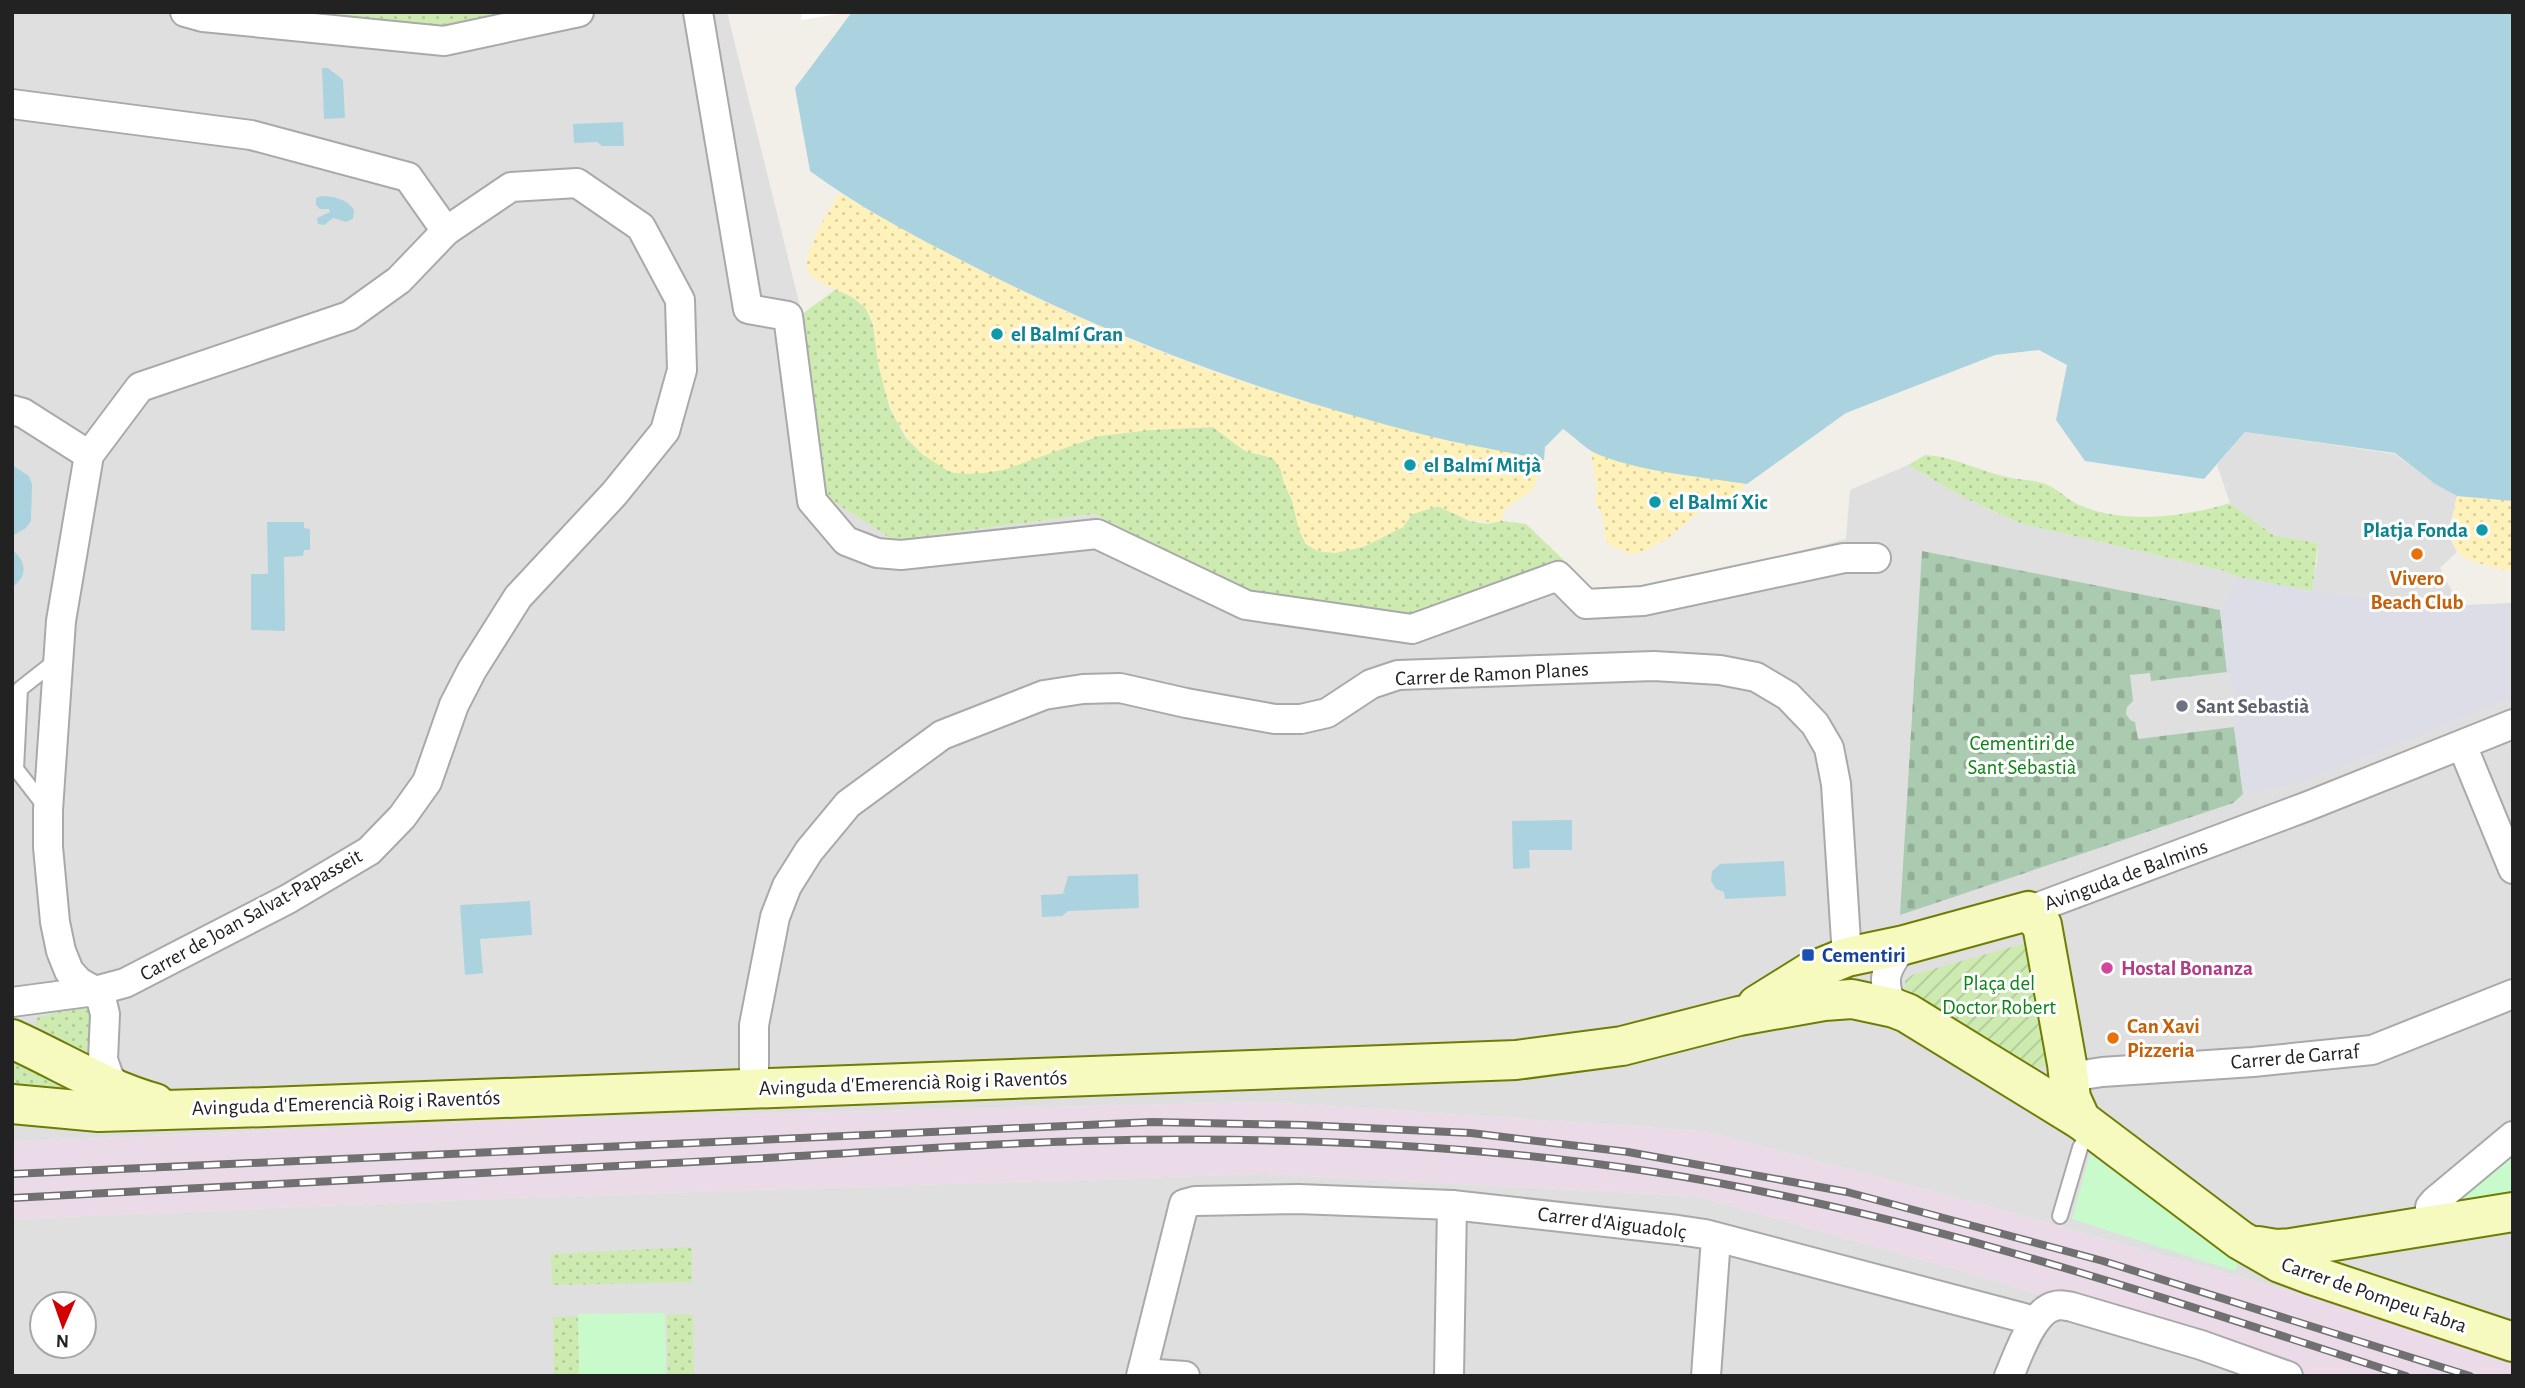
<svg xmlns="http://www.w3.org/2000/svg" width="2525" height="1388" viewBox="0 0 2525 1388" font-family="'Alegreya Sans',sans-serif">
	<style>
		.residential { fill: #e0dfdf; fill-rule: evenodd }
		.industrial { fill: #ebdbe8 }
		.grass { fill: url(#grass-dots) }
		.sand { fill: url(#sand-dots) }
		.cemetery { fill: url(#cemetery-stones) }
		.park { fill: #c8facc }
		.garden { fill: url(#garden-furrows) }
		.plaza { fill: #dddde8 }
		.water { fill: #aad3df }
		.pier { fill: #fff }
		.lines { fill: none; stroke-linecap: round; stroke-linejoin: round }
		.lane-casing { stroke: #a9a9a9; stroke-width: 18 }
		.street-casing { stroke: #a9a9a9; stroke-width: 32 }
		.secondary-casing { stroke: #707d05; stroke-width: 42 }
		.lane { stroke: #fff; stroke-width: 14 }
		.street { stroke: #fff; stroke-width: 28 }
		.secondary { stroke: #f7fabf; stroke-width: 38 }
		.rail-casing { stroke: #707070; stroke-width: 8 }
		.rail { stroke: #fff; stroke-width: 5; stroke-dasharray: 16; stroke-linecap: butt }
		.culture-dot { fill: #0f9aa8; stroke: #fff; stroke-width: 2.5 }
		.food-dot { fill: #e8710a; stroke: #fff; stroke-width: 2.5 }
		.worship-dot { fill: #6b7280; stroke: #fff; stroke-width: 2.5 }
		.transit-dot { fill: #1a4fb4; stroke: #fff; stroke-width: 2.5 }
		.hotel-dot { fill: #d1479c; stroke: #fff; stroke-width: 2.5 }
		.labels { text-anchor: middle; dominant-baseline: central; stroke-width: 6; stroke-linejoin: round; paint-order: stroke }
		.culture-label { font-size: 21px; font-weight: bold; fill: #0d838f; stroke: #fff; text-anchor: start }
		.food-label { font-size: 21px; font-weight: bold; fill: #c56008; stroke: #fff }
		.street-label { font-size: 21px; fill: #222; stroke: #fff }
		.worship-label { font-size: 21px; font-weight: bold; fill: #5b616d; stroke: #fff; text-anchor: start }
		.park-label { font-size: 21px; fill: #0c8416; stroke: #fff }
		.transit-label { font-size: 21px; font-weight: bold; fill: #164399; stroke: #fff; text-anchor: start }
		.hotel-label { font-size: 21px; font-weight: bold; fill: #b23c85; stroke: #fff; text-anchor: start }
	</style>
	<defs>
		<pattern id="grass-dots" width="8" height="8" patternUnits="userSpaceOnUse" patternTransform="scale(1.75)"><rect width="8" height="8" fill="#cdebb0"/><path d="M2 2h.1M6 6h.1" fill="none" stroke="#b0c997" stroke-width="1.8" stroke-linecap="round"/></pattern>
		<pattern id="sand-dots" width="8" height="8" patternUnits="userSpaceOnUse" patternTransform="scale(1.75)"><rect width="8" height="8" fill="#fff1ba"/><path d="M2 2h.1M6 6h.1" fill="none" stroke="#dacea0" stroke-width="1.8" stroke-linecap="round"/></pattern>
		<pattern id="cemetery-stones" width="16" height="16" patternUnits="userSpaceOnUse" patternTransform="scale(1.75)"><rect width="16" height="16" fill="#aacbaf"/><path d="M2 7V4a2 2 0 0 1 4 0v3zM10 15v-3a2 2 0 0 1 4 0v3z" fill="#92ae96"/></pattern>
		<pattern id="garden-furrows" width="10" height="10" patternUnits="userSpaceOnUse" patternTransform="scale(1.75)"><rect width="10" height="10" fill="#cdebb0"/><path d="M-1 1l2-2M0 10L10 0M9 11l2-2" fill="none" stroke="#b0c997"/></pattern>
	</defs>
	<rect width="100%" height="100%" fill="#f2efe9"/>
	<g class="residential">
		<path d="M 12,12 L 727,12 L 802,314 L 823,495 L 893,540 L 1094,514 L 1251,594 L 1407,621 L 1570,566 L 1595,592 L 1687,580 L 1846,539 L 1850,490 L 1908,465 L 1965,498 L 2022,524 L 2225,571 L 2238,577 L 2311,591 L 2317,561 L 2318,543 L 2273,535 L 2230,503 L 2217,465 L 2245,432 L 2395,454 L 2435,484 L 2457,496 L 2451,521 L 2450,539 L 2457,552 L 2440,568 L 2459,605 L 2513,603 L 2513,1354 L 1987,1206 L 1703,1131 L 1265,1102 L 539,1119 L 12,1142 Z"/>
		<path d="M 1263,1174 L 1696,1196 L 1963,1271 L 2313,1376 L 12,1376 L 12,1219 L 535,1197 ZM 42,1304 L 84,1304 L 84,1346 L 42,1346 Z"/>
	</g>
	<path class="industrial" d="M 1265,1102 L 1703,1131 L 1987,1206 L 2513,1354 L 2513,1376 L 2313,1376 L 1963,1271 L 1696,1196 L 1263,1174 L 535,1197 L 12,1219 L 12,1142 L 539,1119 Z"/>
	<g class="grass">
		<path d="M 325,12 L 546,12 L 445,31 L 331,24 Z"/>
		<path d="M 835,290 L 848,294 L 866,308 L 873,325 L 878,363 L 890,409 L 906,438 L 924,456 L 1035,458 L 1099,436 L 1149,430 L 1213,427 L 1245,451 L 1273,458 L 1281,470 L 1284,483 L 1292,500 L 1299,530 L 1306,544 L 1363,547 L 1403,527 L 1412,514 L 1439,506 L 1469,521 L 1487,524 L 1502,521 L 1526,524 L 1570,566 L 1408,622 L 1251,594 L 1094,514 L 893,540 L 823,495 L 802,314 Z"/>
		<path d="M 1925,455 C 1952,456 1977,470 2003,476 C 2016,480 2032,479 2045,484 C 2057,488 2065,498 2077,504 C 2122,525 2184,517 2230,503 L 2273,535 L 2318,543 L 2312,591 L 2238,577 L 2225,571 L 2022,524 L 1965,498 L 1908,465 Z"/>
		<path d="M 84,1004 L 93,1015 L 92,1052 L 89,1054 L 35,1025 L 37,1018 Z"/>
		<path d="M 12,1052 L 65,1082 L 65,1087 L 60,1089 L 12,1086 Z"/>
		<path d="M 692,1247 L 692,1282 L 552,1285 L 551,1254 Z"/>
		<path d="M 693,1314 L 694,1376 L 668,1376 L 667,1315 Z"/>
		<path d="M 579,1316 L 580,1376 L 554,1376 L 553,1317 Z"/>
	</g>
	<g class="sand">
		<path d="M 839,193 C 946,255 1057,312 1172,356 C 1292,403 1418,433 1544,460 L 1533,489 L 1504,510 L 1502,521 C 1477,525 1460,517 1438,506 L 1412,514 L 1403,527 L 1363,547 L 1335,553 L 1317,551 L 1306,544 L 1299,530 L 1292,500 L 1284,483 L 1281,470 L 1273,458 L 1245,451 L 1213,427 L 1149,430 L 1099,436 L 1003,470 C 988,473 971,475 955,473 C 949,472 942,467 936,463 C 899,441 886,402 878,360 C 875,344 876,322 866,309 C 853,290 812,288 807,266 C 804,250 831,208 839,193 Z"/>
		<path d="M 1591,451 L 1627,462 L 1747,484 L 1729,501 L 1709,503 L 1667,539 L 1640,553 L 1630,554 L 1610,545 L 1605,539 L 1603,516 L 1595,502 L 1597,492 Z"/>
		<path d="M 2457,496 L 2513,501 L 2513,572 C 2458,558 2442,558 2457,496 Z"/>
	</g>
	<path class="cemetery" d="M 1922,551 L 2220,610 L 2227,672 L 2151,681 L 2150,673 L 2130,675 L 2133,701 L 2127,707 L 2126,714 L 2130,720 L 2135,722 L 2138,739 L 2234,727 L 2243,794 L 2233,803 L 1900,915 Z"/>
	<g class="park">
		<path d="M 2513,1146 L 2513,1193 L 2453,1201 Z"/>
		<path d="M 2090,1154 L 2239,1261 L 2235,1271 L 2072,1219 Z"/>
		<path d="M 665,1313 L 666,1376 L 579,1376 L 578,1314 Z"/>
	</g>
	<path class="garden" d="M 2026,943 L 2037,950 L 2051,1058 L 2047,1066 L 2035,1068 L 1908,992 L 1905,988 L 1905,981 L 1912,975 Z"/>
	<path class="plaza" d="M 2238,577 L 2312,591 L 2400,603 L 2459,606 L 2513,603 L 2513,697 L 2300,783 L 2243,794 L 2234,727 L 2234,711 L 2236,710 L 2233,686 L 2230,686 L 2229,672 L 2227,672 L 2220,610 Z"/>
	<g class="water">
		<path d="M 852,12 L 2513,12 L 2513,501 L 2457,496 L 2435,484 L 2395,453 L 2245,432 L 2204,479 L 2085,461 L 2056,420 L 2067,365 L 2039,350 L 1995,355 L 1846,413 L 1747,484 C 1702,477 1633,471 1593,452 C 1585,448 1572,435 1563,429 L 1545,447 L 1544,460 C 1505,451 1464,445 1425,435 C 1266,395 1111,338 965,262 C 912,235 859,207 810,171 L 795,88 Z"/>
		<path d="M 322,68 L 328,68 L 343,80 L 345,118 L 324,119 Z"/>
		<path d="M 623,122 L 624,146 L 602,146 L 597,142 L 574,143 L 573,124 Z"/>
		<path d="M 321,196 C 333,196 348,199 354,210 L 353,219 L 346,222 L 333,218 L 324,225 L 318,224 L 317,218 L 330,212 L 329,209 L 320,209 L 316,205 L 316,198 Z"/>
		<path d="M 12,465 L 29,476 L 32,484 L 31,521 L 26,528 L 12,536 Z"/>
		<path d="M 267,522 L 304,522 L 304,528 L 310,529 L 310,550 L 304,550 L 303,556 L 284,557 L 285,631 L 251,630 L 251,574 L 268,574 Z"/>
		<path d="M 12,550 C 27,561 28,577 12,587 Z"/>
		<path d="M 1572,820 L 1572,850 L 1529,850 L 1530,868 L 1513,869 L 1512,821 Z"/>
		<path d="M 1784,861 L 1786,896 L 1725,899 L 1724,892 L 1716,889 L 1711,881 L 1712,871 L 1720,864 Z"/>
		<path d="M 1138,874 L 1139,908 L 1068,911 L 1062,916 L 1042,917 L 1041,895 L 1063,894 L 1068,876 Z"/>
		<path d="M 530,901 L 532,935 L 480,939 L 483,973 L 465,975 L 460,905 Z"/>
	</g>
	<path class="pier" d="M 802,12 L 851,12 L 801,20 Z"/>
	<g class="lines">
		<defs>
			<g id="lane">
				<path d="M 47,809 L 16,769 L 20,689 L 58,659"/>
				<path d="M 2060,1216 L 2080,1148 L 2090,1129"/>
			</g>
			<g id="street">
				<path d="M 185,12 L 203,17 L 444,41 L 579,12"/>
				<path d="M 698,12 L 748,309 L 788,316 L 812,501 L 846,541 L 877,553 L 901,555 L 1097,534 L 1246,605 L 1412,629 L 1558,576 L 1586,604 L 1643,601 L 1844,558 L 1876,558"/>
				<path d="M 12,104 L 251,135 L 408,177 L 446,231"/>
				<path d="M 12,410 L 23,413 L 89,455"/>
				<path d="M 2462,745 L 2513,869"/>
				<path d="M 2028,911 L 2308,806 L 2513,724"/>
				<path d="M 12,1002 L 95,991 L 125,983 L 288,899 L 369,851 L 402,817 L 427,782 L 454,705 L 472,670 L 518,597 L 614,494 L 665,431 L 682,370 L 680,300 L 641,227 L 577,183 L 511,187 L 446,231 L 399,280 L 349,316 L 140,387 L 89,455 L 61,621 L 48,810 L 48,847 L 55,922 L 61,951 L 69,971 L 79,982 L 95,991 L 102,1002 L 105,1014 L 103,1060 L 108,1074 L 117,1090"/>
				<path d="M 1894,1008 C 1879,980 1886,968 1904,945"/>
				<path d="M 2069,1085 L 2083,1075 L 2102,1072 L 2253,1062 L 2372,1050 L 2513,994"/>
				<path d="M 754,1090 L 754,1025 L 775,917 L 787,886 L 809,851 L 848,804 L 942,735 L 1044,695 L 1083,689 L 1120,688 L 1186,703 L 1275,719 L 1301,719 L 1327,713 L 1371,684 L 1398,675 L 1654,666 L 1720,670 L 1756,677 L 1788,696 L 1815,724 L 1829,748 L 1836,784 L 1847,957"/>
				<path d="M 2433,1225 L 2430,1207 L 2435,1201 L 2513,1136"/>
				<path d="M 1142,1373 L 1185,1376"/>
				<path d="M 1141,1376 L 1184,1204 L 1195,1201 L 1298,1199 L 1452,1205 L 1678,1230 L 1705,1234 L 2024,1318 L 2029,1323 L 2030,1329"/>
				<path d="M 1449,1376 L 1452,1205"/>
				<path d="M 1706,1376 L 1716,1238"/>
				<path d="M 2009,1376 C 2018,1356 2032,1311 2055,1306 C 2061,1304 2067,1306 2072,1307 L 2201,1345 L 2288,1376"/>
			</g>
			<g id="secondary">
				<path d="M 1757,1005 L 1810,972 L 1847,957 L 1904,945 L 2028,911 L 2042,925 L 2067,1064 L 2071,1098 L 2081,1120"/>
				<path d="M 12,1039 C 59,1060 106,1090 155,1103"/>
				<path d="M 12,1104 L 99,1112 L 267,1107 L 1516,1060 L 1622,1046 L 1739,1016 L 1824,1001 L 1852,999 L 1894,1008 L 1907,1013 L 2081,1120 L 2240,1240 L 2280,1263 L 2312,1275 L 2513,1342"/>
				<path d="M 2258,1246 L 2276,1249 L 2291,1248 L 2513,1212"/>
			</g>
		</defs>
		<use href="#lane" class="lane-casing"/>
		<use href="#street" class="street-casing"/>
		<use href="#secondary" class="secondary-casing"/>
		<use href="#lane" class="lane"/>
		<use href="#street" class="street"/>
		<use href="#secondary" class="secondary"/>
		<defs>
			<g id="rail">
				<path d="M 12,1174 L 1152,1122 L 1303,1125 L 1471,1133 L 1628,1152 L 1847,1192 L 2103,1261 L 2470,1376"/>
				<path d="M 12,1198 C 264,1185 515,1171 767,1158 C 872,1152 977,1144 1083,1141 C 1273,1136 1465,1143 1654,1172 C 1912,1212 2158,1296 2406,1376"/>
			</g>
		</defs>
		<use href="#rail" class="rail-casing"/>
		<use href="#rail" class="rail"/>
	</g>
	<g class="culture-dot">
		<circle cx="997" cy="334" r="7"/>
		<circle cx="1410" cy="465" r="7"/>
		<circle cx="1655" cy="502" r="7"/>
		<circle cx="2482" cy="530" r="7"/>
	</g>
	<g class="food-dot">
		<circle cx="2417" cy="554" r="7"/>
		<circle cx="2113" cy="1038" r="7"/>
	</g>
	<circle class="worship-dot" cx="2182" cy="706" r="7"/>
	<rect class="transit-dot" x="1801" y="948" width="14" height="14" rx="3.5"/>
	<circle class="hotel-dot" cx="2107" cy="968" r="7"/>
	<g class="labels">
		<g class="culture-label">
			<text x="1011" y="334">el Balmí Gran</text>
			<text x="1424" y="465">el Balmí Mitjà</text>
			<text x="1669" y="502">el Balmí Xic</text>
			<text x="2468" y="530" text-anchor="end">Platja Fonda</text>
		</g>
		<g class="food-label">
			<text x="2417" y="578">Vivero<tspan x="2417" dy="24">Beach Club</tspan></text>
			<text x="2127" y="1026" text-anchor="start">Can Xavi<tspan x="2127" dy="24">Pizzeria</tspan></text>
		</g>
		<g class="street-label">
			<text transform="translate(1492 674) rotate(-3)">Carrer de Ramon Planes</text>
			<text transform="translate(2126 875) rotate(-20)">Avinguda de Balmins</text>
			<text transform="translate(251 915) rotate(-29)">Carrer de Joan Salvat-Papasseit</text>
			<text transform="translate(2295 1057) rotate(-5)">Carrer de Garraf</text>
			<text transform="translate(913 1083) rotate(-2)">Avinguda d'Emerencià Roig i Raventós</text>
			<text transform="translate(346 1103) rotate(-2)">Avinguda d'Emerencià Roig i Raventós</text>
			<text transform="translate(1612 1223) rotate(7)">Carrer d'Aiguadolç</text>
			<text transform="translate(2374 1295) rotate(19)">Carrer de Pompeu Fabra</text>
		</g>
		<g class="worship-label">
			<text x="2196" y="706">Sant Sebastià</text>
		</g>
		<g class="park-label">
			<text x="2022" y="743">Cementiri de<tspan x="2022" dy="24">Sant Sebastià</tspan></text>
			<text x="1999" y="983">Plaça del<tspan x="1999" dy="24">Doctor Robert</tspan></text>
		</g>
		<g class="transit-label">
			<text x="1822" y="955">Cementiri</text>
		</g>
		<g class="hotel-label">
			<text x="2121" y="968">Hostal Bonanza</text>
		</g>
	</g>
	<rect width="2525" height="1388" fill="none" stroke="#222222" stroke-width="28"/>
	<g transform="translate(63 1325) rotate(182)"><circle r="33" fill="#ffffff" stroke="#a7a7a7" stroke-width="2"/>
	<path d="M0-5L12 26L0 18L-12 26Z" fill="#d40000"/>
	<text y="-10" font-size="19" font-weight="bold" text-anchor="middle" fill="#222222">N</text>
	</g>
</svg>
